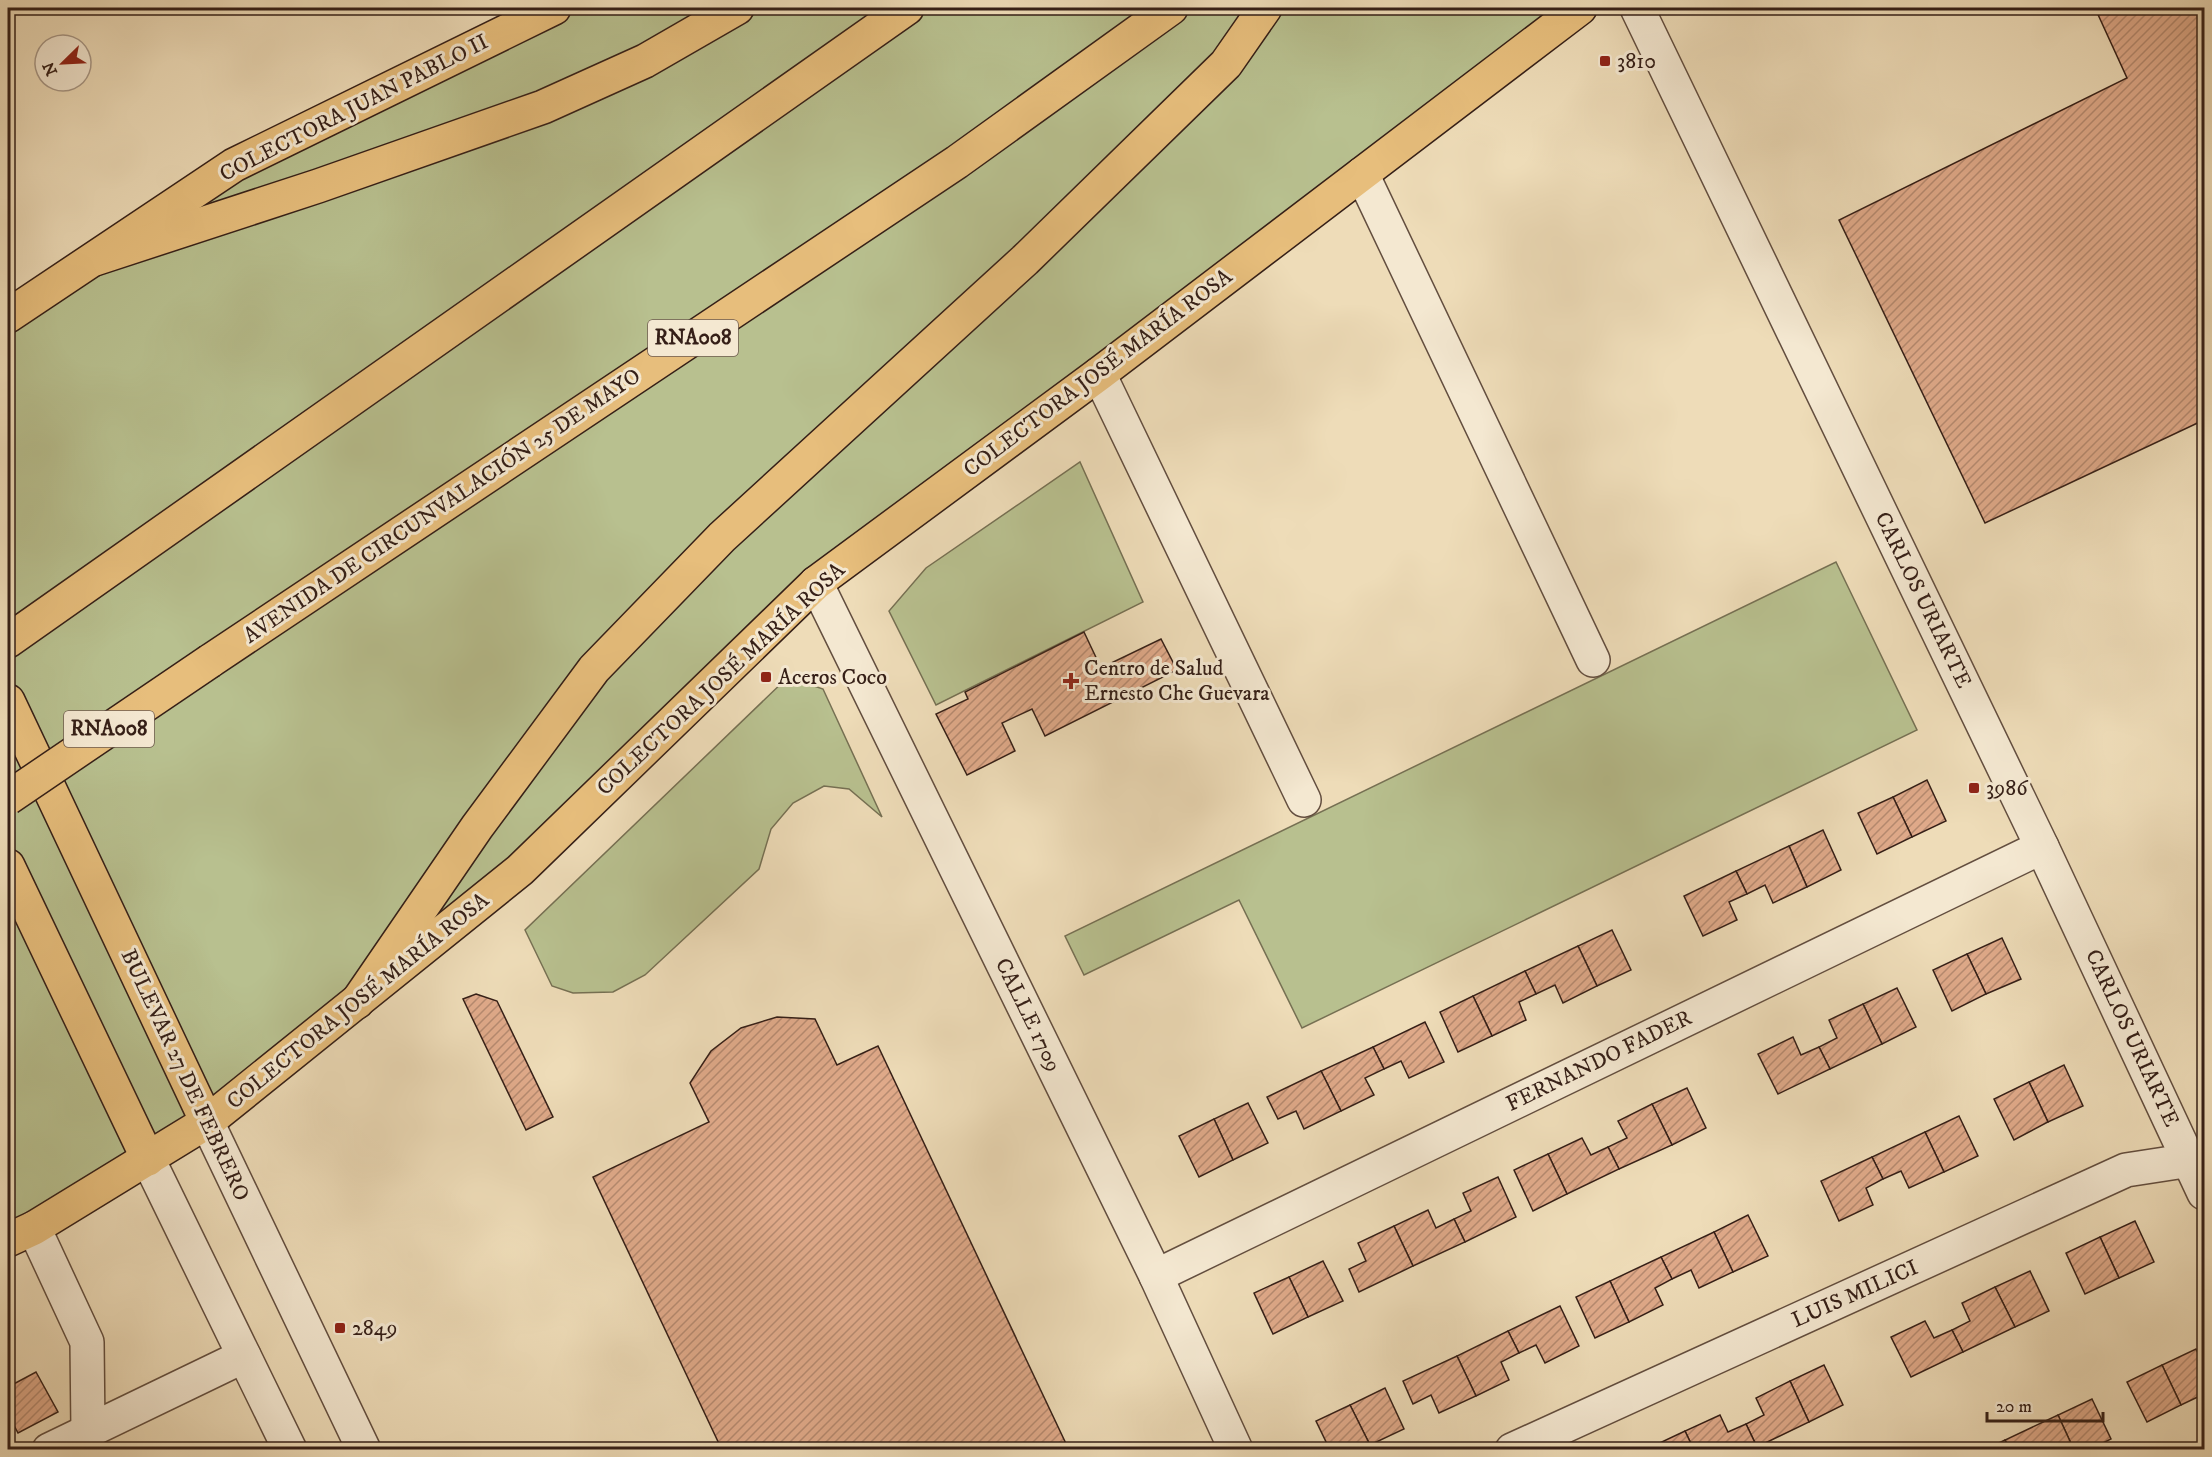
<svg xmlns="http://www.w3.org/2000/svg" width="2212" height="1457" viewBox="0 0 2212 1457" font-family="'IM FELL DW Pica',serif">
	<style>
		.green { fill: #b8c08f; stroke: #767053; stroke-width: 1.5 }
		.building { fill: url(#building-hatch); stroke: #351f17; stroke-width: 1.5 }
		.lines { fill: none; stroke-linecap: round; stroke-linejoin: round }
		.minor-casing { stroke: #634e3f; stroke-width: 36 }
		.major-casing { stroke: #351f17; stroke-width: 36 }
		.highway-casing { stroke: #351f17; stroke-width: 36 }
		.minor { stroke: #f4e8d1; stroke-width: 33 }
		.major { stroke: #e7be7c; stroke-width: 33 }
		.highway { stroke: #e7be7c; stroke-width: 33 }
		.highway-bridge-casing { stroke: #351f17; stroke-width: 36; stroke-linecap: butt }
		.highway-bridge { stroke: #e7be7c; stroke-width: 33 }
		.poi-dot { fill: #8f2418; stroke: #f4e8d1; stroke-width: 2 }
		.labels { text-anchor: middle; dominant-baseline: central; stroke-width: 6; stroke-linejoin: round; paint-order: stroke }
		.shield { fill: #f4e8d1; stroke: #6e5b4f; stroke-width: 1.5 }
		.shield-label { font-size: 21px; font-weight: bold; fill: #351f17 }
		.poi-label { font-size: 22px; fill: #351f17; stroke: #f4e8d1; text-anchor: start }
		.street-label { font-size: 22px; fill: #351f17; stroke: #f4e8d1 }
	</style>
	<defs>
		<pattern id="building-hatch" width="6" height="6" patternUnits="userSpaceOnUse" patternTransform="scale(1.5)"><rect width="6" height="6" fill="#e0aa8a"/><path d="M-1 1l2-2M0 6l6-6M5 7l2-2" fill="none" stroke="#b68a70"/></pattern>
	</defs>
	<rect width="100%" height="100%" fill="#eedcb8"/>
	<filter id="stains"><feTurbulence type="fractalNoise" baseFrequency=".00333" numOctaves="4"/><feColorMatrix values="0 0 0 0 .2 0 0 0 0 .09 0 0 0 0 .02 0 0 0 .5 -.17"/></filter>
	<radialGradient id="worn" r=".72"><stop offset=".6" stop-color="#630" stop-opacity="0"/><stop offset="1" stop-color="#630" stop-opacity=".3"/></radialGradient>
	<g class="green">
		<path d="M 554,8 L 1580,8 L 816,583 L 357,1002 L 8,1240 L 8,316 L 95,259 Z"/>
		<path d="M 1080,462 L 1143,602 L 936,705 L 889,611 L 926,568 Z"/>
		<path d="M 1836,562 L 1917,730 L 1302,1028 L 1239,900 L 1084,975 L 1065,936 Z"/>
		<path d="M 788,677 L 823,689 L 882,817 L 849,789 L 824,786 L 793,803 L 771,829 L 759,869 L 645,975 L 613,992 L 573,993 L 552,986 L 525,930 Z"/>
	</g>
	<g class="building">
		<path d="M 2095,8 L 2204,8 L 2204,420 L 1985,523 L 1839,220 L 2127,78 Z"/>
		<path d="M 1084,632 L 1101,668 L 1161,639 L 1177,670 L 1045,736 L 1032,709 L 1002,723 L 1015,751 L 967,775 L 936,714 L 968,699 L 965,692 Z"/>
		<path d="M 1927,780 L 1946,821 L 1912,837 L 1893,797 Z"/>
		<path d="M 1893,797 L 1912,837 L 1877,854 L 1858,813 Z"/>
		<path d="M 1823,830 L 1841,870 L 1807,887 L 1789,846 Z"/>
		<path d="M 1789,846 L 1807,887 L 1773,903 L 1765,885 L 1747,894 L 1736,871 Z"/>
		<path d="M 1736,871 L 1747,894 L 1729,902 L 1737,920 L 1703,936 L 1684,896 Z"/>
		<path d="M 1612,930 L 1631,970 L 1597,986 L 1578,946 Z"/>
		<path d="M 2002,938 L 2021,979 L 1986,994 L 1967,954 Z"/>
		<path d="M 1578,946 L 1597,986 L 1563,1003 L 1555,985 L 1536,994 L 1525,971 Z"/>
		<path d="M 1967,954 L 1986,994 L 1952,1011 L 1933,970 Z"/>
		<path d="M 1525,971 L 1536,994 L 1519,1002 L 1526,1020 L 1492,1036 L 1473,996 Z"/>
		<path d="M 1897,988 L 1916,1027 L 1882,1044 L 1863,1004 Z"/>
		<path d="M 476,994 L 497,1001 L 553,1117 L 526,1130 L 463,999 Z"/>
		<path d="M 1473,996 L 1492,1036 L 1458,1052 L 1440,1012 Z"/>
		<path d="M 1863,1004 L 1882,1044 L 1830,1069 L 1819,1047 L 1837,1038 L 1829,1020 Z"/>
		<path d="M 777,1017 L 815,1019 L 837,1065 L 878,1046 L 1069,1450 L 722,1450 L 593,1177 L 709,1122 L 690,1083 L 711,1051 L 741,1028 Z"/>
		<path d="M 1425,1022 L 1444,1062 L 1409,1078 L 1401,1061 L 1384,1069 L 1373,1047 Z"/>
		<path d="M 1793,1037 L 1801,1055 L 1819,1047 L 1830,1069 L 1778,1094 L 1758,1054 Z"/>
		<path d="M 1373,1047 L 1384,1069 L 1365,1078 L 1374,1095 L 1341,1111 L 1321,1071 Z"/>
		<path d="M 2064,1065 L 2083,1106 L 2048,1122 L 2029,1082 Z"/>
		<path d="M 1321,1071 L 1341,1111 L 1304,1129 L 1296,1111 L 1278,1119 L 1267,1097 Z"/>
		<path d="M 2029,1082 L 2048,1122 L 2014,1140 L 1994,1099 Z"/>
		<path d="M 1687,1088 L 1706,1128 L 1672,1145 L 1652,1104 Z"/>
		<path d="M 1248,1103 L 1268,1143 L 1233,1160 L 1214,1119 Z"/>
		<path d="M 1652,1104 L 1672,1145 L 1619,1169 L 1608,1147 L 1627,1138 L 1618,1121 Z"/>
		<path d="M 1959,1116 L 1978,1156 L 1944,1172 L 1925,1132 Z"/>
		<path d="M 1214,1119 L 1233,1160 L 1199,1177 L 1179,1136 Z"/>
		<path d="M 1925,1132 L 1944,1172 L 1909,1188 L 1901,1171 L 1883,1179 L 1872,1157 Z"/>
		<path d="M 1582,1138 L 1591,1155 L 1608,1147 L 1619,1169 L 1567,1194 L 1548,1154 Z"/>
		<path d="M 1548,1154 L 1567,1194 L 1533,1211 L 1514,1170 Z"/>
		<path d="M 1872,1157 L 1883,1179 L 1866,1188 L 1873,1205 L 1839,1221 L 1821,1181 Z"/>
		<path d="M 1498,1177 L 1516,1217 L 1465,1242 L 1454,1219 L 1471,1211 L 1463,1193 Z"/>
		<path d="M 1428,1210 L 1436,1228 L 1454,1219 L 1465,1242 L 1413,1266 L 1394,1226 Z"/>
		<path d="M 1748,1215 L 1768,1256 L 1733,1272 L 1714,1232 Z"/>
		<path d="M 2135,1221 L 2154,1262 L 2119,1278 L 2100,1237 Z"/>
		<path d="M 1394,1226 L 1413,1266 L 1359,1292 L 1349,1269 L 1366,1261 L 1358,1243 Z"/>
		<path d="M 1714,1232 L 1733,1272 L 1699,1288 L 1691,1270 L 1672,1279 L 1661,1257 Z"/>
		<path d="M 2100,1237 L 2119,1278 L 2085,1294 L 2066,1253 Z"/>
		<path d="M 1661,1257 L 1672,1279 L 1655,1288 L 1663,1305 L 1629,1322 L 1610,1281 Z"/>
		<path d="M 1323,1261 L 1343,1301 L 1308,1317 L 1289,1277 Z"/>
		<path d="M 2030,1271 L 2049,1311 L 2015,1327 L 1995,1287 Z"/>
		<path d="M 1289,1277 L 1308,1317 L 1273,1334 L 1254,1293 Z"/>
		<path d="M 1610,1281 L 1629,1322 L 1595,1338 L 1576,1297 Z"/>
		<path d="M 1995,1287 L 2015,1327 L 1963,1352 L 1952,1330 L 1970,1321 L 1962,1303 Z"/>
		<path d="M 1560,1306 L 1579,1346 L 1545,1363 L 1536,1345 L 1519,1353 L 1508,1331 Z"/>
		<path d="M 1925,1321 L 1934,1338 L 1952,1330 L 1963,1352 L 1911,1377 L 1891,1337 Z"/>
		<path d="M 1508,1331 L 1519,1353 L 1501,1362 L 1509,1380 L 1476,1396 L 1457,1356 Z"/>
		<path d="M 2196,1349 L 2204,1366 L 2204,1394 L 2181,1405 L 2162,1365 Z"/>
		<path d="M 1457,1356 L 1476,1396 L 1439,1413 L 1431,1395 L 1413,1404 L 1403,1381 Z"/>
		<path d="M 1824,1365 L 1843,1405 L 1809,1422 L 1790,1381 Z"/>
		<path d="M 2162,1365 L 2181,1405 L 2147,1422 L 2127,1382 Z"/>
		<path d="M 36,1372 L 58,1412 L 18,1433 L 8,1414 L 8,1387 Z"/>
		<path d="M 1790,1381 L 1809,1422 L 1757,1447 L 1746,1424 L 1764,1415 L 1756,1398 Z"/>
		<path d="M 1385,1388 L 1404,1429 L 1370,1445 L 1350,1405 Z"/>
		<path d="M 2092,1399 L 2111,1439 L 2089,1450 L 2074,1450 L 2058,1415 Z"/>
		<path d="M 1350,1405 L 1370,1445 L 1361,1450 L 1330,1450 L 1316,1421 Z"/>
		<path d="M 1720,1415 L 1728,1432 L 1746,1424 L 1757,1447 L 1751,1450 L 1694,1450 L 1685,1431 Z"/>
		<path d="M 2058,1415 L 2074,1450 L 2010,1450 L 2005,1440 Z"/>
		<path d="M 1685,1431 L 1694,1450 L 1653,1450 L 1651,1447 Z"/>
		<path d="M 2005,1440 L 2010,1450 L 1984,1450 Z"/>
	</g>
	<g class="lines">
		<defs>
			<g id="minor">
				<path d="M 1637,8 L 2042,847 L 2204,1193"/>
				<path d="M 1362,174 L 1593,660"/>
				<path d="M 1099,374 L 1304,800"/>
				<path d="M 816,583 L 1156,1276 L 1236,1450"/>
				<path d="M 207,1122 L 364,1450"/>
				<path d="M 148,1159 L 290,1450"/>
				<path d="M 34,1228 L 87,1342 L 88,1431"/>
				<path d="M 1156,1276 L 2042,847"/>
				<path d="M 49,1450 L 244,1356"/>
				<path d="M 1512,1450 L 2126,1170 L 2204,1158"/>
			</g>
			<g id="major">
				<path d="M 8,316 L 234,165 L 554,8"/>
				<path d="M 8,701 L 207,1122"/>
				<path d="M 8,866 L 148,1159"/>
				<path d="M 8,1240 L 34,1228 L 207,1122 L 520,870 L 816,583 L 1099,374 L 1580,8"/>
			</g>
			<g id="highway">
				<path d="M 95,259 L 318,186 L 543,107 L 645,61 L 737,8"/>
				<path d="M 8,641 L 907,8"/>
				<path d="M 210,661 L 957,162 L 1171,8"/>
				<path d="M 357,1002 L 477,827 L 594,669 L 722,537 L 1025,260 L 1226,64 L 1265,8"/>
			</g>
		</defs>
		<use href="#minor" class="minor-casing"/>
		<use href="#major" class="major-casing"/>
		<use href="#highway" class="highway-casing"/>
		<use href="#minor" class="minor"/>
		<use href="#major" class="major"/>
		<use href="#highway" class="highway"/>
		<defs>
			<path id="highway-bridge" d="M 8,798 L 210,661"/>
		</defs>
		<use href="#highway-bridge" class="highway-bridge-casing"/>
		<use href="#highway-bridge" class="highway-bridge"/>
	</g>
	<g class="poi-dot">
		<rect x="1599" y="55" width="12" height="12" rx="3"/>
		<rect x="760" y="671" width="12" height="12" rx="3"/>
		<path d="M1068 672h6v6h6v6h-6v6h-6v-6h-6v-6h6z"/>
		<rect x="1968" y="782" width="12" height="12" rx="3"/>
		<rect x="334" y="1322" width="12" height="12" rx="3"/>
	</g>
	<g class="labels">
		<g class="shield">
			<rect x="648" y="320" width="90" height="36" rx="4.5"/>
			<rect x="64" y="711" width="90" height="36" rx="4.5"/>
		</g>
		<g class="shield-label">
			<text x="693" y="338">RNA008</text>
			<text x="109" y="729">RNA008</text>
		</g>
		<g class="poi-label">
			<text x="1617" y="61">3810</text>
			<text x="1084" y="668">Centro de Salud<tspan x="1084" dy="25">Ernesto Che Guevara</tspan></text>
			<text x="778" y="677">Aceros Coco</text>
			<text x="1986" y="788">3986</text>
			<text x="352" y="1328">2849</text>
		</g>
		<g class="street-label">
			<text transform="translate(354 108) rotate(-27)">COLECTORA JUAN PABLO II</text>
			<text transform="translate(1098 373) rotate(-37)">COLECTORA JOSÉ MARÍA ROSA</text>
			<text transform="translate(442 506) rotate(-34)">AVENIDA DE CIRCUNVALACIÓN 25 DE MAYO</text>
			<text transform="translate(1923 600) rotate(64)">CARLOS URIARTE</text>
			<text transform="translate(721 679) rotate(-43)">COLECTORA JOSÉ MARÍA ROSA</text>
			<text transform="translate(358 1001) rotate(-39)">COLECTORA JOSÉ MARÍA ROSA</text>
			<text transform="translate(1028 1015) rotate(64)">CALLE 1709</text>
			<text transform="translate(2132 1038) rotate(65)">CARLOS URIARTE</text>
			<text transform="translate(1599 1061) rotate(-26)">FERNANDO FADER</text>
			<text transform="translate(185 1075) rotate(65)">BULEVAR 27 DE FEBRERO</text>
			<text transform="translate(1855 1294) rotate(-24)">LUIS MILICI</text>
		</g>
	</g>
	<rect width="2212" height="1457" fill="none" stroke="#eedcb8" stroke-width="30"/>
	<rect x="9" y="9" width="2194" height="1439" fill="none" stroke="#351f17" stroke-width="3"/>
	<rect x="15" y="15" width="2182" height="1427" fill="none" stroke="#351f17" stroke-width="1.5"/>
	<g transform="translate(63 63) rotate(246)"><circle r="28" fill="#f4e8d1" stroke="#a89887" stroke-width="1.5"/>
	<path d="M0-4.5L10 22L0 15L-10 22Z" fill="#8f2418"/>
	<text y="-9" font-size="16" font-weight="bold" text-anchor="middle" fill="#351f17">N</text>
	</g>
	<path d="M1987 1412v9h116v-9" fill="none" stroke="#351f17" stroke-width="3"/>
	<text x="1996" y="1412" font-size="18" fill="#351f17" stroke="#f4e8d1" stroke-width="4.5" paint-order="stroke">20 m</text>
	<rect width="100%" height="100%" filter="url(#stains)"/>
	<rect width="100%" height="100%" fill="url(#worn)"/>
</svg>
